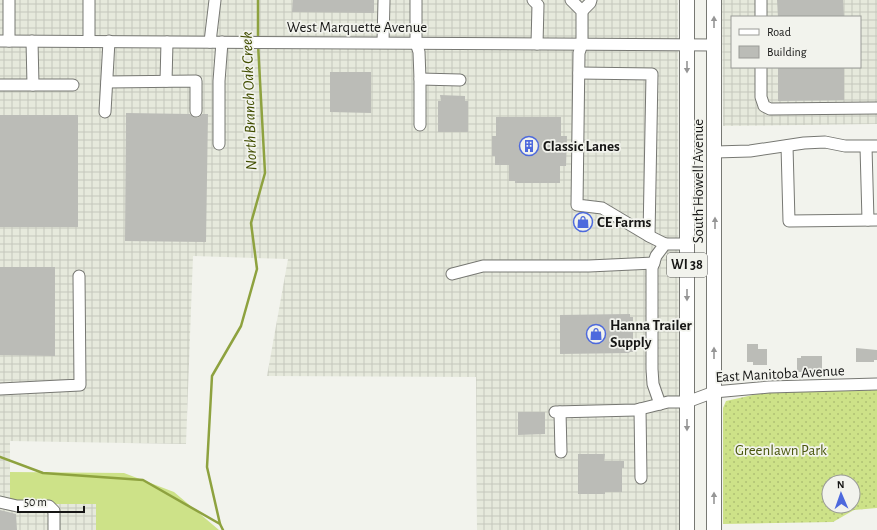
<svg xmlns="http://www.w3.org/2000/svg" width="877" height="530" viewBox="0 0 877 530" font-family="'Alegreya Sans',sans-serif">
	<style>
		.industrial { fill: url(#industrial-grid); fill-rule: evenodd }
		.grass { fill: url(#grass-dots); fill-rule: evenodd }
		.garden { fill: #cde288 }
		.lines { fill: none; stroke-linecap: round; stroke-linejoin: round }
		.stream { stroke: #8ea23f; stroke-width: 2.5 }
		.building { fill: #bbbcb7 }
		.minor-casing { stroke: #777873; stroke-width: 13 }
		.major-casing { stroke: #777873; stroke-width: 16 }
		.minor { stroke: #fff; stroke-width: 11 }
		.major { stroke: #fff; stroke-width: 14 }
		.oneway { fill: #969696 }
		.labels { text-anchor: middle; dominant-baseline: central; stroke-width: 3.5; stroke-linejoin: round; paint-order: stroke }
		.shield { fill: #f2f3ed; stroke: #585856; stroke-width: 1 }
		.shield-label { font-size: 14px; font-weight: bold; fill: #161615 }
		.street-label { font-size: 15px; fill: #161615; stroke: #f2f3ed }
		.poi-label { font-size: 15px; font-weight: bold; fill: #161615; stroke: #f2f3ed; text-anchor: start }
		.park-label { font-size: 15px; fill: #4b580f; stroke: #f2f3ed }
		.water-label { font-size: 16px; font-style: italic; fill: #424e01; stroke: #f2f3ed }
	</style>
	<defs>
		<pattern id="industrial-grid" width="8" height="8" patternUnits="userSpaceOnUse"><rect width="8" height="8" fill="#e6e9dc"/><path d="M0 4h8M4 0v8" fill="none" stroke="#c5c7bc"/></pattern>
		<pattern id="grass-dots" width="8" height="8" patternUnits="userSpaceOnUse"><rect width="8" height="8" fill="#cde288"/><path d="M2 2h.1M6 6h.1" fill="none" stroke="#afc174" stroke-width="1.8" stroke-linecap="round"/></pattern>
	</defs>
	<rect width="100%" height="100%" fill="#f2f3ed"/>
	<g class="industrial">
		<path d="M 0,0 L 678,0 L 679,530 L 477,530 L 476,377 L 267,376 L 288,259 L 193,256 L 186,444 L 10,441 L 10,499 L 37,504 L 97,504 L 96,530 L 0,530 Z"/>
		<path d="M 722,0 L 877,0 L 877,124 L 723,126 ZM 732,17 L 860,17 L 860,67 L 732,67 Z"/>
	</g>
	<path class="grass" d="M 877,390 L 877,508 L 854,510 L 833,522 L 723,524 L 723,408 L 726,401 L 766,392 ZM 829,482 L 853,482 L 853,506 L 829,506 Z"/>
	<path class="garden" d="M 10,472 L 124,473 L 174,492 L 219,530 L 96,530 L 96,504 L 37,504 L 10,499 Z"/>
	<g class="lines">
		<g class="stream">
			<path d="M 258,39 L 258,0"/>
			<path d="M 0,457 L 43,473 L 143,480 L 220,524"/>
			<path d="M 223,530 L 220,524 L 207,467 L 212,376 L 241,326 L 257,269 L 251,223 L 265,173 L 258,44"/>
		</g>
	</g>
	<g class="building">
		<path d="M 293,0 L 374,0 L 374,13 L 292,12 Z"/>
		<path d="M 777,0 L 843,0 L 844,17 L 778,17 Z"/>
		<path d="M 778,67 L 844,67 L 844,100 L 778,101 Z"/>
		<path d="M 330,72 L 371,72 L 371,113 L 330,112 Z"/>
		<path d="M 440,95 L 465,96 L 465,101 L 468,101 L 468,132 L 438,132 L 438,101 L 441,101 Z"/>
		<path d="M 126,113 L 190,114 L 196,118 L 199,117 L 202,114 L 208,114 L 206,242 L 125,241 Z"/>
		<rect x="0" y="115" width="78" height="112"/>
		<path d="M 496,117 L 561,117 L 561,136 L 567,136 L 566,166 L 560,166 L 560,183 L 515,183 L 515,181 L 509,181 L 509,165 L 495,165 L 495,156 L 492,156 L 492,136 L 496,136 Z"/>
		<path d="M 0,267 L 55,267 L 55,356 L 0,355 Z"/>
		<path d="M 630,314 L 630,317 L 633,317 L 633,352 L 630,352 L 629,353 L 560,354 L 560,315 Z"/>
		<path d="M 747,344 L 758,344 L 758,349 L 767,349 L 767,365 L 753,365 L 753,362 L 747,362 Z"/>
		<path d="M 856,348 L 877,350 L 877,360 L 874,360 L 874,362 L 856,362 Z"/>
		<path d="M 801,356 L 822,356 L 822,372 L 797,372 L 797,358 L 801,358 Z"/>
		<path d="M 518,412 L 545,412 L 545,434 L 518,435 Z"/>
		<path d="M 578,454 L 605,454 L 604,461 L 624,461 L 624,468 L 622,468 L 622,492 L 605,492 L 605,494 L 578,494 Z"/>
		<path d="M 0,510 L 16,514 L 17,530 L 0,530 Z"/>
	</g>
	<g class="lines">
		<defs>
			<g id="minor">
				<path d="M 9,0 L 9,41"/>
				<path d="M 89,0 L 89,41"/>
				<path d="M 416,0 L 416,43 L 419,52 L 420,79 L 420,125"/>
				<path d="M 533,0 L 538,5 L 537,44"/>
				<path d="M 571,0 L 582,11 L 582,44 L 579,53 L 577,205 L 602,208 L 649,236 L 665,244"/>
				<path d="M 761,0 L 761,17"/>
				<path d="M 582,11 L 590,3 L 591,0"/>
				<path d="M 0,41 L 714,45"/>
				<path d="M 32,41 L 33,85"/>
				<path d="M 210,42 L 215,0"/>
				<path d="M 383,42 L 384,0"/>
				<path d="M 761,67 L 761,97 L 764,106 L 770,109 L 877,108"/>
				<path d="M 579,73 L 652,74 L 649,236"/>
				<path d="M 420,79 L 460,80"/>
				<path d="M 166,81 L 167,42"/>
				<path d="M 107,82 L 196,81 L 196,111"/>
				<path d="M 0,85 L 73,85"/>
				<path d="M 105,112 L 109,41"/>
				<path d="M 219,144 L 219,81 L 222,42"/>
				<path d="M 787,146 L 789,221 L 877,220"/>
				<path d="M 866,147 L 868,220"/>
				<path d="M 715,152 L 750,151 L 804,143 L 825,142 L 845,146 L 877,146"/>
				<path d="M 452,274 L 483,266 L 589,266 L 654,263"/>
				<path d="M 0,389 L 80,385 L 79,276"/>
				<path d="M 660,404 L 653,384 L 652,369 L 652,268 L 656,256 L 665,244 L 687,244"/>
				<path d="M 640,409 L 641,478"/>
				<path d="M 555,412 L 636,410 L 668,402 L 687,402 L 714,392 L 769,387 L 877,384"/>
				<path d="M 560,412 L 561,452"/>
				<path d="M 0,502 L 17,506 L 49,506 L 54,511 L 54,530"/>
			</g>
			<g id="major">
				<path d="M 687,0 L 687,530"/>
				<path d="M 714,530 L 714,0"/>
			</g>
		</defs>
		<use href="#minor" class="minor-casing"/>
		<use href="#major" class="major-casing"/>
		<use href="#minor" class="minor"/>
		<use href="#major" class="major"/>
	</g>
	<defs><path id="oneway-solid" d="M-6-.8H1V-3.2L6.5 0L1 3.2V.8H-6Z"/></defs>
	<g class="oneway">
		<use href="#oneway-solid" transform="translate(714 22) rotate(-90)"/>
		<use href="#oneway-solid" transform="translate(687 67) rotate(90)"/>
		<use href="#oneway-solid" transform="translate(715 223) rotate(-90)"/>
		<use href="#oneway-solid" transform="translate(687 295) rotate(90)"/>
		<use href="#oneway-solid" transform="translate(714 353) rotate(-90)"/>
		<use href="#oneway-solid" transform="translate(687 425) rotate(90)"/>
		<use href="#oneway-solid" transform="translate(714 498) rotate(-90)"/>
	</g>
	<defs>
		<symbol id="building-ring" viewBox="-11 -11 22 22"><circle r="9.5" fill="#f2f3ed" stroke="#4d69dd" stroke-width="1.5"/><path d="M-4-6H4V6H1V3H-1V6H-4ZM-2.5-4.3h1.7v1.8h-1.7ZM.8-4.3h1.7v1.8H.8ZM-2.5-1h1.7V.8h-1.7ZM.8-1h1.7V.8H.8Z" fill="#4d69dd"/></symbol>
		<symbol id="shop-ring" viewBox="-11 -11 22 22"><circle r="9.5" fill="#f2f3ed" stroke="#4d69dd" stroke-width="1.5"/><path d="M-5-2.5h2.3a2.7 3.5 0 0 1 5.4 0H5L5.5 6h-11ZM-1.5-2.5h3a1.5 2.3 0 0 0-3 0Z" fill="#4d69dd"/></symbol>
	</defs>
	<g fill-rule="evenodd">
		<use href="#building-ring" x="518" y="135" width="22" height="22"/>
		<use href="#shop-ring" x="572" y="211" width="22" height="22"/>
		<use href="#shop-ring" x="585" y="323" width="22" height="22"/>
	</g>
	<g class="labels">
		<rect class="shield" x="667" y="253" width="40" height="24" rx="3"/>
		<g class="shield-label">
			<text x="687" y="265">WI 38</text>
		</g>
		<g class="street-label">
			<text x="357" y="27">West Marquette Avenue</text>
			<text transform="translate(698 181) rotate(-90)">South Howell Avenue</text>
			<text transform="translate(780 374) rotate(-3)">East Manitoba Avenue</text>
		</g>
		<g class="poi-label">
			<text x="543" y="146">Classic Lanes</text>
			<text x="597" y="222">CE Farms</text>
			<text x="610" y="325">Hanna Trailer<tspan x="610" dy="17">Supply</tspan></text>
		</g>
		<g class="park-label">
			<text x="781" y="450">Greenlawn Park</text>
		</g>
		<g class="water-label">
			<text transform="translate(249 101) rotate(-92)">North Branch Oak Creek</text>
		</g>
	</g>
	<rect x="731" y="16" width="130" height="52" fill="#f2f3ed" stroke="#9a9b97"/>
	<rect x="739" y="29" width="20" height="6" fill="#ffffff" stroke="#9a9b97"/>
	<text x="767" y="36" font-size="12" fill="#161615">Road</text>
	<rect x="739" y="46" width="20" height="12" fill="#bbbcb7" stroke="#9a9b97"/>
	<text x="767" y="56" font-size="12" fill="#161615">Building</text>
	<g transform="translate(841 494) rotate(358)"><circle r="19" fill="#f2f3ed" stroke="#9a9b97"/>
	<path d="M0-3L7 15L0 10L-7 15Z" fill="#4d69dd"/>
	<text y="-6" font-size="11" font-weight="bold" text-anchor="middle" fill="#161615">N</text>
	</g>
	<path d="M18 506v6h66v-6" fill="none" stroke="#161615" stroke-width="2"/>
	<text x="24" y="506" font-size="12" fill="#161615" stroke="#f2f3ed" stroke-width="3" paint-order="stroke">50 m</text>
</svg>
